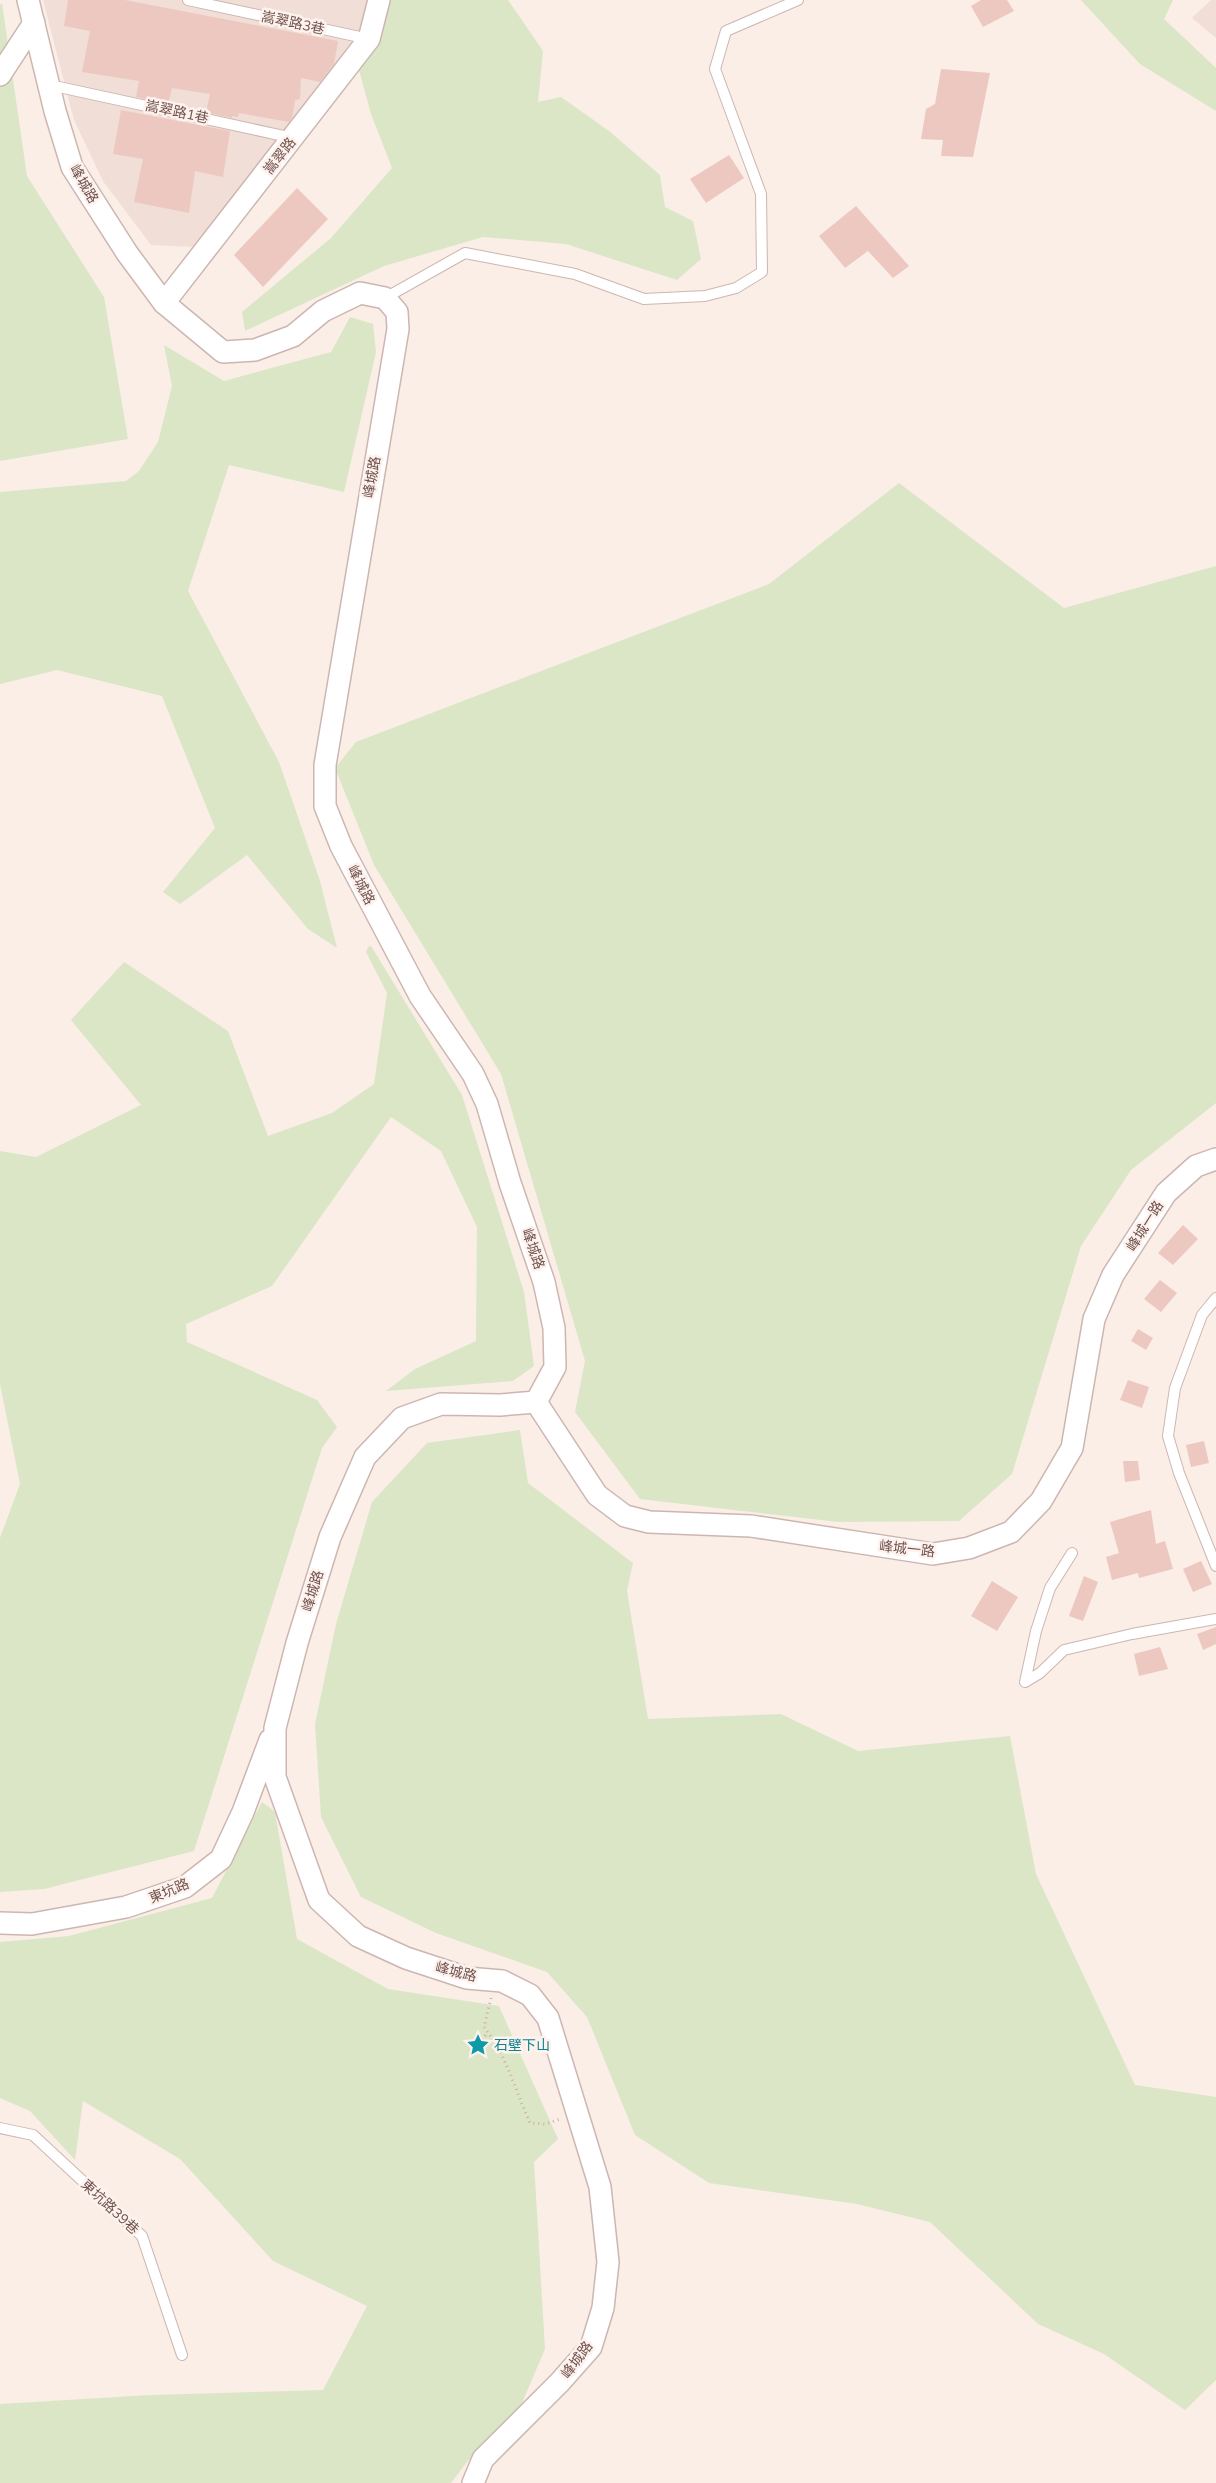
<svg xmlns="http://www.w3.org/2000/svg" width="1216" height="2483" viewBox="0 0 1216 2483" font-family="'Nunito Sans','Noto Sans TC',sans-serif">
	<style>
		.residential { fill: #f1ded6 }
		.green { fill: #dbe6c7 }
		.building { fill: #edc8c1 }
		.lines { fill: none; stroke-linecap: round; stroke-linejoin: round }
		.lane-casing { stroke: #cdb6b1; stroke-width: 12 }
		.street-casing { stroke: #cdb6b1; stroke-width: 24 }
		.path { stroke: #d1aba4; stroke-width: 3; stroke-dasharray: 1 4; stroke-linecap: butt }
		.lane { stroke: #fff; stroke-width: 10 }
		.street { stroke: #fff; stroke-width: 21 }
		.labels { text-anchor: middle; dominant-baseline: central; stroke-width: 5; stroke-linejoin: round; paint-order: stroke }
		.street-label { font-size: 14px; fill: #71524e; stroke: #fdf2ed }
		.culture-label { font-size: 14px; fill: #0d838f; stroke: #fdf2ed; text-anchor: start }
	</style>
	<rect width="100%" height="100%" fill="#faeee7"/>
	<g class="residential">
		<path d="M 43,0 L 376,0 L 345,67 L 196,247 L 151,245 L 103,181 L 74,120 Z"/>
		<path d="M 1211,0 L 1216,0 L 1216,38 L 1192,18 Z"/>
	</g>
	<g class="green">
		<path d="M 378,0 L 508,0 L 543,51 L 538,102 L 561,97 L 609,131 L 660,175 L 665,207 L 693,221 L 701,259 L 677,280 L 566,244 L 483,237 L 384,266 L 245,331 L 242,312 L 331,238 L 392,168 L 371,114 L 359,70 Z"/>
		<path d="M 1081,0 L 1173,0 L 1164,19 L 1216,68 L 1216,111 L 1140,64 Z"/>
		<path d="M 2,3 L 27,176 L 104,297 L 128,439 L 0,461 L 0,5 Z"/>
		<path d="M 350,317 L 373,324 L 376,352 L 344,492 L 229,465 L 188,591 L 279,762 L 320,881 L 337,948 L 308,929 L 247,855 L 180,904 L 163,892 L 215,828 L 162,696 L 57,670 L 0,684 L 0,492 L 126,481 L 139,471 L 158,442 L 172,386 L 164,345 L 224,381 L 331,352 Z"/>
		<path d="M 899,483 L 1064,608 L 1216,566 L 1216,1103 L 1131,1170 L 1081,1246 L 1012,1474 L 959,1521 L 838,1522 L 640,1499 L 575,1412 L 585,1361 L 501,1074 L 374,865 L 335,768 L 356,742 L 769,584 Z"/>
		<path d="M 371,946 L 462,1095 L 524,1292 L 534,1366 L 513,1381 L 386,1391 L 415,1369 L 476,1341 L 477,1227 L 441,1151 L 391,1117 L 272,1286 L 186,1324 L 187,1342 L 317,1400 L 337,1427 L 322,1448 L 194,1851 L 44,1889 L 0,1892 L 0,1538 L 20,1484 L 0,1384 L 0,1151 L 36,1157 L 141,1105 L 71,1020 L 124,962 L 228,1031 L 268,1136 L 332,1113 L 374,1084 L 387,993 L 366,952 L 368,947 Z"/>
		<path d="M 520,1430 L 528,1483 L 633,1563 L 627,1591 L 648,1719 L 781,1714 L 858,1751 L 1010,1736 L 1036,1874 L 1135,2085 L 1216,2097 L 1216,2380 L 1185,2410 L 1104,2354 L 1038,2324 L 930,2222 L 857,2204 L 709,2183 L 635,2135 L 587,2017 L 547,1972 L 436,1933 L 361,1897 L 321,1817 L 315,1724 L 336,1624 L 372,1502 L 427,1443 Z"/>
		<path d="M 262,1802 L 275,1812 L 297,1939 L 388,1989 L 499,2006 L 558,2139 L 534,2162 L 545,2349 L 522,2403 L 467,2462 L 451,2483 L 0,2483 L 0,2404 L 150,2395 L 323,2390 L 367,2306 L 273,2261 L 180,2159 L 83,2101 L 75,2160 L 30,2111 L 0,2098 L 0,1942 L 69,1936 L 212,1898 Z"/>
	</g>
	<g class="building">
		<path d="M 68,0 L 125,0 L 338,41 L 334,64 L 320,82 L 301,78 L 300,99 L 295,100 L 292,118 L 289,122 L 239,113 L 238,117 L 232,116 L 232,118 L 206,112 L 210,94 L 172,88 L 168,104 L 136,97 L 139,81 L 82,72 L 90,31 L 64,26 Z"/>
		<path d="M 981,0 L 1007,0 L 1014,11 L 983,27 L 971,6 Z"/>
		<path d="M 941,69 L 990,73 L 973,157 L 941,156 L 943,140 L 921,139 L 926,109 L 935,104 Z"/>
		<path d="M 121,110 L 230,131 L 223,177 L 195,171 L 189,213 L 134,202 L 143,159 L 113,154 Z"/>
		<path d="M 729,155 L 744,178 L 706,203 L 690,179 Z"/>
		<path d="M 297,188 L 328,219 L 263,287 L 234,255 Z"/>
		<path d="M 856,206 L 909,266 L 893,278 L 868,251 L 845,268 L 819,236 Z"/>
		<path d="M 1183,1225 L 1198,1239 L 1173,1265 L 1158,1253 Z"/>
		<path d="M 1160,1280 L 1177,1293 L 1161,1312 L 1144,1299 Z"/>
		<path d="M 1138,1329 L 1153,1338 L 1146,1350 L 1131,1341 Z"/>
		<path d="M 1128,1380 L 1149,1387 L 1142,1408 L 1120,1400 Z"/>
		<path d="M 1204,1441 L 1209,1463 L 1191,1467 L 1186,1445 Z"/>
		<path d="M 1123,1461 L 1138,1461 L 1140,1480 L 1125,1482 Z"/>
		<path d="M 1151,1510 L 1156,1544 L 1165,1541 L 1173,1569 L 1139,1578 L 1138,1573 L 1112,1580 L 1106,1557 L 1119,1553 L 1110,1522 Z"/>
		<path d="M 1201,1561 L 1212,1584 L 1193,1592 L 1183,1569 Z"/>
		<path d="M 1084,1576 L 1098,1582 L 1083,1621 L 1069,1616 Z"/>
		<path d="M 992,1581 L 1018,1597 L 997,1631 L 971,1616 Z"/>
		<path d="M 1216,1627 L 1216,1644 L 1203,1650 L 1197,1634 Z"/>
		<path d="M 1160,1647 L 1168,1669 L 1139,1676 L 1134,1654 Z"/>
	</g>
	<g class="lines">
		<defs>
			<g id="lane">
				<path d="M 188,0 L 369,39"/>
				<path d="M 59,87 L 293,138"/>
				<path d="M 385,298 L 465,253 L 575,274 L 644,299 L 705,296 L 736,288 L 762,272 L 761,194 L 715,69 L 726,31 L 798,0"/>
				<path d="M 1216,1298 L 1202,1315 L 1175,1388 L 1168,1436 L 1179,1473 L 1216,1566"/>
				<path d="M 1072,1553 L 1050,1588 L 1036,1631 L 1025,1682 L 1040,1673 L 1064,1650 L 1132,1634 L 1216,1619"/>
				<path d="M 0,2128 L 33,2135 L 142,2236 L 182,2355"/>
			</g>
			<g id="street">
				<path d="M 28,0 L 55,111 L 72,167 L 127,253 L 164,303 L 223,352 L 255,350 L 293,336 L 323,311 L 360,293 L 385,298 L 397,312 L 398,329 L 325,765 L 325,806 L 341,846 L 420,996 L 473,1074 L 487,1104 L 510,1183 L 544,1282 L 554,1328 L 555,1367 L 536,1402 L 500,1405 L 441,1404 L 402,1418 L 365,1457 L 330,1537 L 297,1643 L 275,1728 L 275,1777 L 319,1900 L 358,1936 L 406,1958 L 467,1978 L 502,1981 L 530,1995 L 548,2018 L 600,2187 L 608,2262 L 603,2308 L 591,2347 L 560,2382 L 483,2459 L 473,2483"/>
				<path d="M 0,75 L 34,23"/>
				<path d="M 164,303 L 369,39 L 379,0"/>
				<path d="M 536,1402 L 597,1495 L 625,1516 L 649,1522 L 751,1526 L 933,1554 L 969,1548 L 1011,1532 L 1041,1501 L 1072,1448 L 1094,1319 L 1113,1275 L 1166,1193 L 1196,1166 L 1216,1159"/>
				<path d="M 0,1923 L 32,1924 L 126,1907 L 185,1887 L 221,1859 L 243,1812 L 270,1740"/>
			</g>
		</defs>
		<use href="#lane" class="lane-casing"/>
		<use href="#street" class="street-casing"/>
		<g class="path">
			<path d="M 491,1998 L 484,2027 C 507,2056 515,2090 530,2123 L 545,2124 L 560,2119"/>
			<path d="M 479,2044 L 488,2032"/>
		</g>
		<use href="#lane" class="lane"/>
		<use href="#street" class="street"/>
	</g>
	<defs>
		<symbol id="sight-bare" viewBox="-9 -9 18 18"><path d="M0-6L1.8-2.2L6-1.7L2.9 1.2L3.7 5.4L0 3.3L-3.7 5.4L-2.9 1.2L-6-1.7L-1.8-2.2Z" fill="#0f9aa8" stroke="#fdf2ed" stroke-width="2.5" paint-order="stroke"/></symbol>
	</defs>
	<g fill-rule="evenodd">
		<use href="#sight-bare" x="462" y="2029" width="32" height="32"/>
	</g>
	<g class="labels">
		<g class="street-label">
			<text transform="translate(293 23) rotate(12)">嵩翠路3巷</text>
			<text transform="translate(177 112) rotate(12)">嵩翠路1巷</text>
			<text transform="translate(280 156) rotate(-52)">嵩翠路</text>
			<text transform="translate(84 184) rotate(60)">峰城路</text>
			<text transform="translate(372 477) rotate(-80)">峰城路</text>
			<text transform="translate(361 885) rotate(63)">峰城路</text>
			<text transform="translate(1145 1226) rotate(-58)">峰城一路</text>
			<text transform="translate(533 1249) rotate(71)">峰城路</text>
			<text transform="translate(907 1549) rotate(6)">峰城一路</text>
			<text transform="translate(313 1591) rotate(-73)">峰城路</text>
			<text transform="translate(169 1891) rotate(-23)">東坑路</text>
			<text transform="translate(456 1972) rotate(14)">峰城路</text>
			<text transform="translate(110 2207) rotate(43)">東坑路39巷</text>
			<text transform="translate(577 2360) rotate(-53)">峰城路</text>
		</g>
		<g class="culture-label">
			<text x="494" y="2045">石壁下山</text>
		</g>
	</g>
</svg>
